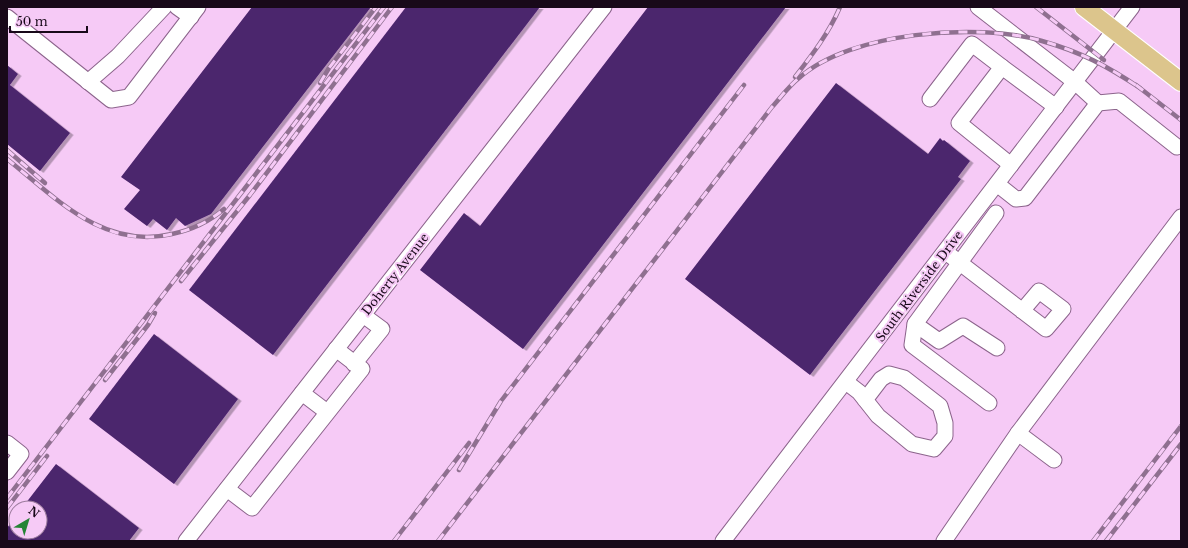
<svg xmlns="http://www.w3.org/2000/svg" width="1188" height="548" viewBox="0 0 1188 548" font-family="'Libre Baskerville',serif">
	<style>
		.building { fill: #4c256d; filter: url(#shadow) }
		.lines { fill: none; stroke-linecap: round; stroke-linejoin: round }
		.minor-casing { stroke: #8c648c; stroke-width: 17 }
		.major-casing { stroke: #fff; stroke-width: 20 }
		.minor { stroke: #fff; stroke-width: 15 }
		.major { stroke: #dcc58c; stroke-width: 18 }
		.rail-casing { stroke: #8f7090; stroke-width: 4.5 }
		.rail { stroke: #f6caf6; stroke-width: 3; stroke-dasharray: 9; stroke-linecap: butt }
		.labels { text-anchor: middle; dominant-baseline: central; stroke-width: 4; stroke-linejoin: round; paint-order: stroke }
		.street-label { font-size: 12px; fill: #180919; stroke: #f6caf6 }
	</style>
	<defs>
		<filter id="shadow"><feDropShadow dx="3.5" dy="2" stdDeviation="0" flood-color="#0004"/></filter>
	</defs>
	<rect width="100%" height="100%" fill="#f6caf6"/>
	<g class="building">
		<path d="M 252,7 L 371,7 L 211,214 L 185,226 L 176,218 L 167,230 L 153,219 L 147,226 L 124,209 L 140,190 L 121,177 Z"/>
		<path d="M 406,7 L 540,7 L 273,355 L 189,290 Z"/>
		<path d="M 648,7 L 786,7 L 523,349 L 420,270 L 464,213 L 480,226 Z"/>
		<path d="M 7,65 L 18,74 L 10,85 L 70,133 L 40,171 L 7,144 Z"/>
		<path d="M 836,83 L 928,154 L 940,138 L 943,141 L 944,140 L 970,161 L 958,177 L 961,179 L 810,375 L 685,279 Z"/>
		<path d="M 154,334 L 238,399 L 174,484 L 89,419 Z"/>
		<path d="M 56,464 L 139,528 L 129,541 L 7,541 L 7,528 L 16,516 L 16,532 L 40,532 L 40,508 L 22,508 Z"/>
	</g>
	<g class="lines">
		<defs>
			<g id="minor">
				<path d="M 177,7 L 191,17"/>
				<path d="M 978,7 L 1075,82 L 1098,103"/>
				<path d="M 7,17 L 111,100 L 129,97 L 198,7"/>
				<path d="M 88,82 L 118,56 L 164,7"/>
				<path d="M 930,99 L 972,44 L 1002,67"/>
				<path d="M 1011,165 L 959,123 L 1002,67 L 1056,107"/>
				<path d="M 997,184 L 1016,199 L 1025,198 L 1098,103 L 1119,101 L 1177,147"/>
				<path d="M 951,256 L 1046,329 L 1063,309 L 1039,291 L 1022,311"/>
				<path d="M 915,324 L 939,341 L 963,326 L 997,348"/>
				<path d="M 354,364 L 382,329 L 363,315"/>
				<path d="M 846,382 L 859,392 L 878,416 L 912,444 L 934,449 L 945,436 L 945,423 L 940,406 L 904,378 L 889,374 L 881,379 L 865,400"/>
				<path d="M 302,393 L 327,412"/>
				<path d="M 989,403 L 912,345 L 915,324 L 996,213"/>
				<path d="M 1018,433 L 1054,460"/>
				<path d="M 7,443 L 21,454 L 7,472"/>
				<path d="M 227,489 L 252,508 L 362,369 L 336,349"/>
				<path d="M 186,541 L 604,7"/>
				<path d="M 723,541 L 1132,7"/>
				<path d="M 944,541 L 1018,433 L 1181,217"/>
			</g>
			<path id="major" d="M 1084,7 L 1181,82"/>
		</defs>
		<use href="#minor" class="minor-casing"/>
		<use href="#major" class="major-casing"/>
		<use href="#minor" class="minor"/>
		<use href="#major" class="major"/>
		<defs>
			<g id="rail">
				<path d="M 1036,7 L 1104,60"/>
				<path d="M 795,77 C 812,55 829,33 840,7"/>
				<path d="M 320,83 L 329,68 L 376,7"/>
				<path d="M 1136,85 L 1181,120"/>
				<path d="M 7,150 L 45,183"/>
				<path d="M 7,159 C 56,198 103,250 172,234 C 191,230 209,222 224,209"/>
				<path d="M 181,281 L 250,195 L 392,7"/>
				<path d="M 105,380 L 148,325 L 155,313"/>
				<path d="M 459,470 L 501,401 L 744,85"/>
				<path d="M 7,498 L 384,7"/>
				<path d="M 7,508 L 47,456"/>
				<path d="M 394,541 L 469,443"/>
				<path d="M 438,541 L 772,107 C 781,97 789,86 799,78 C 850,32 978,22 1042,41 C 1081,52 1107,66 1140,88"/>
				<path d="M 1093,541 L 1181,426"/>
				<path d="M 1106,541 L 1181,444"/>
			</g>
		</defs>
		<use href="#rail" class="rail-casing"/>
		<use href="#rail" class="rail"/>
	</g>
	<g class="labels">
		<g class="street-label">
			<text transform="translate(395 274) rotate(-52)">Doherty Avenue</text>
			<text transform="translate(919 286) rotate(-53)">South Riverside Drive</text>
		</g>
	</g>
	<rect width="1188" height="548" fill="none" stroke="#180919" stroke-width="16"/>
	<g transform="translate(28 520) rotate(38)"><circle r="19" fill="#f6caf6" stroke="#9d7d9e"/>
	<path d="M0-3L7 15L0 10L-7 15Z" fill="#268436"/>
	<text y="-6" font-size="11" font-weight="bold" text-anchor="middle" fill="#180919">N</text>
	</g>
	<path d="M10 26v6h77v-6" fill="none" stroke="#180919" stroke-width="2"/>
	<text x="16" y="26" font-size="12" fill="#180919" stroke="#f6caf6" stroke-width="3" paint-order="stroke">50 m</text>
</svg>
